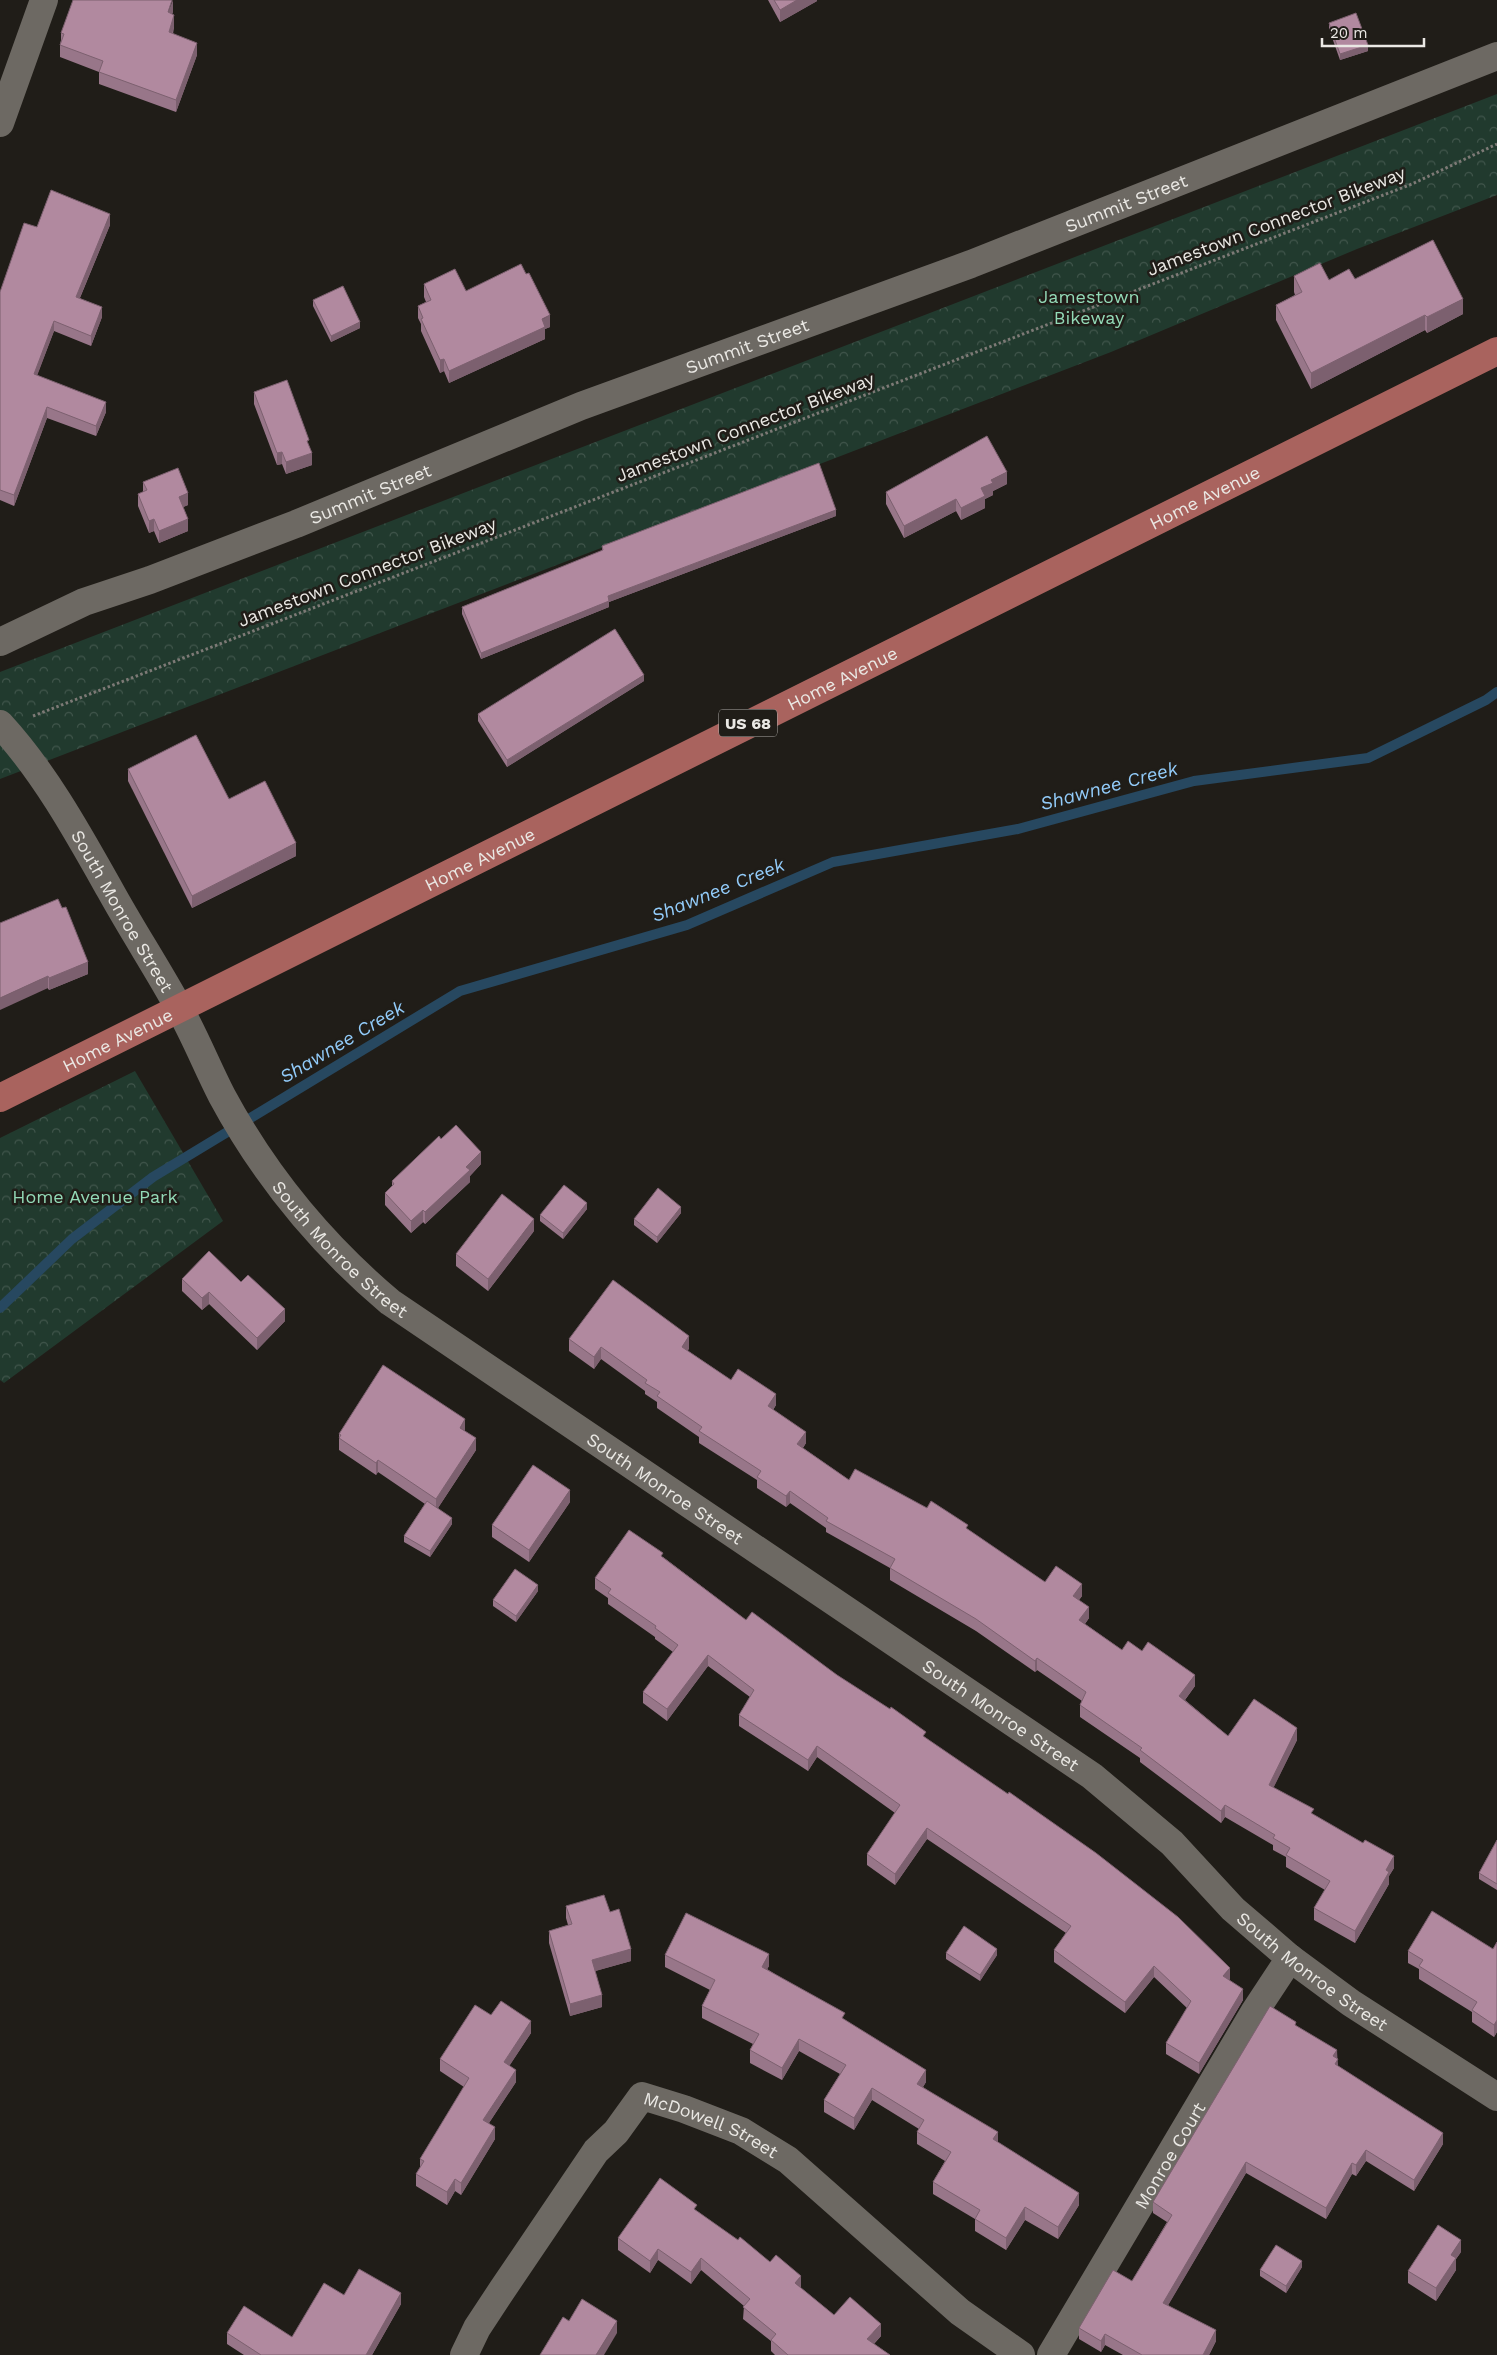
<svg xmlns="http://www.w3.org/2000/svg" width="1497" height="2355" viewBox="0 0 1497 2355" font-family="'Work Sans',sans-serif">
	<style>
		.park { fill: url(#park-crowns) }
		.lines { fill: none; stroke-linecap: round; stroke-linejoin: round }
		.stream { stroke: #274860; stroke-width: 10 }
		.path { stroke: #7d7a76; stroke-width: 3; stroke-dasharray: 2.5 2.5; stroke-linecap: butt }
		.minor { stroke: #6d6963; stroke-width: 28 }
		.primary { stroke: #a9635e; stroke-width: 28 }
		.wall { fill: #987689 }
		.shaded-wall { fill: #7c606f }
		.building { fill: #b1899f; stroke: #7c606f }
		.labels { text-anchor: middle; dominant-baseline: central; stroke-width: 5; stroke-linejoin: round; paint-order: stroke }
		.shield { fill: #201d18; stroke: #adaba7; stroke-width: 1 }
		.shield-label { font-size: 16px; font-weight: bold; fill: #eae8e4 }
		.street-label { font-size: 18px; fill: #eae8e4; stroke: #201d18 }
		.park-label { font-size: 18px; fill: #93dab7; stroke: #201d18 }
		.water-label { font-size: 19px; font-style: italic; fill: #92cbf9; stroke: #201d18 }
	</style>
	<defs>
		<pattern id="park-crowns" width="20" height="18" patternUnits="userSpaceOnUse" patternTransform="scale(1.25)"><rect width="20" height="18" fill="#213a2e"/><path d="M2 6a3 3 0 1 1 6 0M12 15a3 3 0 1 1 6 0" fill="none" stroke="#41564c"/></pattern>
	</defs>
	<rect width="100%" height="100%" fill="#201d18"/>
	<g class="park">
		<path d="M 1497,94 L 1497,195 L 1357,249 L 1111,352 L 0,779 L 0,672 Z"/>
		<path d="M 135,1071 L 223,1221 L 4,1383 L 0,1380 L 0,1138 Z"/>
	</g>
	<g class="lines">
		<path class="stream" d="M 0,1308 L 72,1239 L 153,1177 L 460,991 L 687,925 L 833,862 L 1018,829 L 1194,781 L 1368,758 L 1486,700 L 1497,692"/>
		<path class="path" d="M 33,716 L 1412,184 L 1497,144"/>
		<g class="minor">
			<path d="M 0,123 L 44,0"/>
			<path id="s1" d="M 0,642 L 84,602 L 150,580 L 296,524 L 581,406 L 971,264 L 1497,56"/>
			<path id="s2" d="M 0,724 C 45,773 78,833 110,890 C 132,930 157,968 179,1008 C 195,1036 207,1067 222,1096 C 265,1176 320,1243 390,1302 L 1092,1776 L 1172,1843 L 1233,1909 L 1290,1958 L 1351,2003 L 1497,2097"/>
			<path id="s3" d="M 464,2355 L 477,2328 L 502,2290 L 596,2151 L 616,2132 L 642,2096 L 684,2109 L 741,2131 L 788,2160 L 960,2312 L 1021,2355"/>
			<path id="s4" d="M 1051,2355 L 1255,2011 L 1290,1958"/>
		</g>
		<path class="primary" id="s5" d="M 0,1098 L 1497,351"/>
	</g>
	<g class="wall">
		<path d="M 768,0 L 817,0 L 817,1 L 780,22 Z"/>
		<path d="M 173,12 L 172,14 L 174,27 L 173,34 L 197,55 L 176,112 L 99,84 L 99,72 L 60,57 L 60,45 L 61,40 L 61,33 Z"/>
		<path d="M 1329,23 L 1368,51 L 1340,60 L 1329,29 Z"/>
		<path d="M 110,225 L 80,298 L 102,317 L 91,346 L 54,331 L 37,375 L 106,412 L 96,436 L 47,418 L 14,506 L 0,500 L 0,292 L 37,227 Z"/>
		<path d="M 1294,276 L 1329,280 L 1355,279 L 1463,314 L 1427,333 L 1425,330 L 1311,389 L 1276,320 L 1276,305 L 1295,295 L 1294,292 Z"/>
		<path d="M 424,284 L 466,291 L 550,327 L 545,329 L 545,339 L 449,383 L 444,371 L 440,373 L 421,331 L 421,324 L 418,318 L 418,306 L 426,302 L 424,297 Z"/>
		<path d="M 313,300 L 360,328 L 331,342 L 313,306 Z"/>
		<path d="M 254,392 L 309,447 L 312,465 L 286,474 L 282,464 L 277,465 L 254,404 Z"/>
		<path d="M 143,482 L 188,505 L 183,507 L 188,531 L 159,543 L 154,531 L 149,533 L 138,506 L 138,494 L 143,492 Z"/>
		<path d="M 1007,484 L 993,491 L 993,495 L 985,499 L 985,508 L 961,520 L 956,511 L 904,538 L 886,504 L 886,492 Z"/>
		<path d="M 836,516 L 609,602 L 609,607 L 481,659 L 462,614 L 462,607 L 602,551 L 602,546 Z"/>
		<path d="M 644,681 L 507,767 L 478,721 L 478,714 Z"/>
		<path d="M 128,769 L 296,856 L 192,908 L 128,781 Z"/>
		<path d="M 0,923 L 88,974 L 49,990 Z"/>
		<path d="M 441,1139 L 481,1164 L 470,1176 L 470,1182 L 425,1224 L 423,1222 L 411,1233 L 385,1205 L 385,1193 L 392,1187 L 392,1181 Z"/>
		<path d="M 587,1209 L 563,1239 L 540,1221 L 540,1215 Z"/>
		<path d="M 681,1213 L 657,1243 L 634,1225 L 634,1219 Z"/>
		<path d="M 534,1231 L 488,1291 L 456,1266 L 456,1254 Z"/>
		<path d="M 182,1279 L 241,1282 L 285,1321 L 257,1350 L 209,1304 L 202,1310 L 182,1291 Z"/>
		<path d="M 569,1339 L 689,1348 L 688,1351 L 731,1380 L 776,1405 L 773,1410 L 806,1443 L 803,1448 L 849,1480 L 927,1508 L 968,1530 L 1045,1582 L 1082,1596 L 1079,1600 L 1089,1618 L 1085,1624 L 1122,1650 L 1195,1686 L 1185,1700 L 1228,1736 L 1297,1740 L 1273,1788 L 1394,1868 L 1389,1876 L 1389,1884 L 1355,1943 L 1314,1920 L 1314,1908 L 1325,1890 L 1286,1867 L 1286,1857 L 1273,1850 L 1273,1845 L 1225,1817 L 1221,1823 L 1140,1762 L 1140,1758 L 1080,1717 L 1080,1705 L 1082,1701 L 1037,1670 L 1035,1672 L 976,1631 L 890,1580 L 890,1568 L 826,1532 L 826,1528 L 790,1503 L 786,1507 L 757,1488 L 757,1480 L 699,1443 L 699,1437 L 657,1408 L 657,1402 L 645,1394 L 645,1391 L 601,1359 L 594,1369 L 569,1351 Z"/>
		<path d="M 465,1431 L 476,1450 L 438,1508 L 452,1524 L 430,1557 L 404,1542 L 404,1536 L 425,1504 L 378,1472 L 376,1475 L 339,1450 L 339,1434 Z"/>
		<path d="M 570,1502 L 529,1562 L 492,1537 L 492,1525 Z"/>
		<path d="M 663,1557 L 746,1620 L 837,1675 L 926,1738 L 1230,1979 L 1229,1980 L 1243,2000 L 1199,2074 L 1166,2054 L 1166,2043 L 1187,2008 L 1154,1977 L 1125,2013 L 1054,1962 L 1054,1950 L 1066,1933 L 927,1839 L 895,1885 L 867,1865 L 867,1854 L 895,1813 L 817,1757 L 808,1771 L 739,1726 L 739,1715 L 750,1697 L 708,1666 L 667,1721 L 643,1703 L 643,1692 L 673,1652 L 655,1639 L 655,1637 L 608,1604 L 608,1598 L 595,1589 L 595,1578 Z"/>
		<path d="M 538,1591 L 516,1622 L 493,1606 L 493,1600 Z"/>
		<path d="M 1497,1840 L 1497,1890 L 1479,1879 L 1479,1873 Z"/>
		<path d="M 566,1906 L 610,1912 L 631,1961 L 595,1971 L 602,2007 L 570,2016 L 549,1943 L 549,1931 L 568,1925 L 566,1918 Z"/>
		<path d="M 1497,1942 L 1497,2032 L 1494,2037 L 1472,2022 L 1472,2012 L 1419,1979 L 1419,1969 L 1408,1963 L 1408,1951 L 1493,1949 Z"/>
		<path d="M 946,1953 L 997,1955 L 980,1981 L 946,1959 Z"/>
		<path d="M 665,1955 L 769,1966 L 767,1969 L 845,2020 L 926,2082 L 923,2087 L 998,2142 L 1079,2205 L 1058,2239 L 1025,2220 L 1006,2250 L 975,2231 L 975,2219 L 933,2194 L 933,2182 L 945,2161 L 917,2144 L 917,2132 L 919,2129 L 872,2100 L 854,2130 L 824,2112 L 824,2100 L 840,2074 L 799,2051 L 782,2080 L 750,2063 L 750,2050 L 753,2044 L 702,2018 L 702,2006 L 710,1990 L 665,1967 Z"/>
		<path d="M 491,2015 L 531,2033 L 509,2066 L 516,2082 L 489,2123 L 495,2139 L 461,2195 L 455,2191 L 447,2205 L 416,2186 L 416,2174 L 420,2168 L 420,2159 L 464,2087 L 440,2071 L 440,2059 Z"/>
		<path d="M 1296,2026 L 1337,2059 L 1338,2066 L 1443,2144 L 1414,2191 L 1366,2161 L 1356,2176 L 1352,2174 L 1326,2219 L 1246,2173 L 1168,2305 L 1216,2341 L 1209,2355 L 1123,2355 L 1105,2345 L 1101,2352 L 1079,2339 L 1079,2328 L 1132,2281 L 1167,2222 L 1153,2213 L 1153,2202 Z"/>
		<path d="M 697,2211 L 801,2288 L 834,2315 L 881,2336 L 874,2344 L 890,2355 L 775,2355 L 771,2351 L 771,2341 L 743,2319 L 744,2306 L 701,2270 L 691,2284 L 658,2260 L 650,2273 L 618,2250 L 618,2238 Z"/>
		<path d="M 1461,2252 L 1456,2259 L 1456,2270 L 1436,2301 L 1408,2283 L 1408,2271 Z"/>
		<path d="M 1302,2267 L 1286,2293 L 1260,2276 L 1260,2270 Z"/>
		<path d="M 344,2295 L 401,2304 L 372,2355 L 244,2355 L 227,2344 L 227,2333 L 292,2337 Z"/>
	</g>
	<g class="shaded-wall">
		<path d="M 173,0 L 173,12 L 168,24 L 168,12 Z"/>
		<path d="M 797,0 L 817,0 L 817,1 L 780,22 L 780,10 Z"/>
		<path d="M 174,15 L 174,27 L 169,44 L 169,32 Z"/>
		<path d="M 197,43 L 197,55 L 176,112 L 176,100 Z"/>
		<path d="M 1368,45 L 1368,51 L 1340,60 L 1340,54 Z"/>
		<path d="M 110,214 L 110,225 L 76,307 L 76,297 Z"/>
		<path d="M 1463,299 L 1463,314 L 1427,333 L 1427,317 Z"/>
		<path d="M 102,307 L 102,317 L 91,346 L 91,336 Z"/>
		<path d="M 550,315 L 550,327 L 545,329 L 545,339 L 449,383 L 449,371 Z"/>
		<path d="M 1425,315 L 1425,330 L 1311,389 L 1311,373 Z"/>
		<path d="M 54,321 L 54,331 L 34,384 L 34,374 Z"/>
		<path d="M 360,322 L 360,328 L 331,342 L 331,336 Z"/>
		<path d="M 444,359 L 444,371 L 440,373 L 440,360 Z"/>
		<path d="M 106,402 L 106,412 L 96,436 L 96,426 Z"/>
		<path d="M 47,407 L 47,418 L 14,506 L 14,495 Z"/>
		<path d="M 282,452 L 282,464 L 277,465 L 277,453 Z"/>
		<path d="M 312,453 L 312,465 L 286,474 L 286,462 Z"/>
		<path d="M 1007,472 L 1007,484 L 993,491 L 993,495 L 985,499 L 985,508 L 961,520 L 961,508 L 981,488 L 991,480 Z"/>
		<path d="M 188,493 L 188,505 L 179,509 L 179,497 Z"/>
		<path d="M 956,499 L 956,511 L 904,538 L 904,526 Z"/>
		<path d="M 836,510 L 836,516 L 609,602 L 609,607 L 481,659 L 481,653 L 608,596 Z"/>
		<path d="M 154,519 L 154,531 L 149,533 L 149,521 Z"/>
		<path d="M 188,519 L 188,531 L 159,543 L 159,531 Z"/>
		<path d="M 644,675 L 644,681 L 507,767 L 507,760 Z"/>
		<path d="M 296,843 L 296,856 L 192,908 L 192,896 Z"/>
		<path d="M 88,962 L 88,974 L 49,990 L 49,978 Z"/>
		<path d="M 48,976 L 48,988 L 0,1010 L 0,998 Z"/>
		<path d="M 481,1152 L 481,1164 L 470,1176 L 470,1182 L 425,1224 L 425,1212 L 466,1167 Z"/>
		<path d="M 587,1203 L 587,1209 L 563,1239 L 563,1233 Z"/>
		<path d="M 681,1207 L 681,1213 L 657,1243 L 657,1237 Z"/>
		<path d="M 423,1210 L 423,1222 L 411,1233 L 411,1221 Z"/>
		<path d="M 534,1219 L 534,1231 L 488,1291 L 488,1279 Z"/>
		<path d="M 209,1292 L 209,1304 L 202,1310 L 202,1298 Z"/>
		<path d="M 285,1309 L 285,1321 L 257,1350 L 257,1338 Z"/>
		<path d="M 689,1336 L 689,1348 L 682,1359 L 682,1347 Z"/>
		<path d="M 601,1347 L 601,1359 L 594,1369 L 594,1357 Z"/>
		<path d="M 776,1394 L 776,1405 L 768,1418 L 768,1406 Z"/>
		<path d="M 465,1419 L 465,1431 L 460,1428 Z"/>
		<path d="M 806,1432 L 806,1443 L 797,1456 L 797,1444 Z"/>
		<path d="M 476,1438 L 476,1450 L 436,1511 L 436,1499 Z"/>
		<path d="M 378,1460 L 378,1472 L 376,1475 L 376,1463 Z"/>
		<path d="M 570,1490 L 570,1502 L 529,1562 L 529,1550 Z"/>
		<path d="M 790,1491 L 790,1503 L 786,1507 L 786,1496 Z"/>
		<path d="M 452,1518 L 452,1524 L 430,1557 L 430,1551 Z"/>
		<path d="M 1082,1584 L 1082,1596 L 1073,1608 L 1073,1596 Z"/>
		<path d="M 538,1585 L 538,1591 L 516,1622 L 516,1616 Z"/>
		<path d="M 1089,1607 L 1089,1618 L 1079,1632 L 1079,1620 Z"/>
		<path d="M 708,1655 L 708,1666 L 667,1721 L 667,1709 Z"/>
		<path d="M 1037,1658 L 1037,1670 L 1035,1672 L 1035,1661 Z"/>
		<path d="M 1195,1675 L 1195,1686 L 1179,1708 L 1179,1696 Z"/>
		<path d="M 1297,1728 L 1297,1740 L 1269,1797 L 1269,1785 Z"/>
		<path d="M 817,1746 L 817,1757 L 808,1771 L 808,1760 Z"/>
		<path d="M 1225,1805 L 1225,1817 L 1221,1823 L 1221,1811 Z"/>
		<path d="M 927,1828 L 927,1839 L 895,1885 L 895,1874 Z"/>
		<path d="M 1394,1856 L 1394,1868 L 1389,1876 L 1389,1884 L 1355,1943 L 1355,1931 L 1386,1870 Z"/>
		<path d="M 631,1949 L 631,1961 L 592,1972 L 592,1960 Z"/>
		<path d="M 997,1949 L 997,1955 L 980,1981 L 980,1975 Z"/>
		<path d="M 769,1954 L 769,1966 L 762,1979 L 762,1967 Z"/>
		<path d="M 1154,1966 L 1154,1977 L 1125,2013 L 1125,2002 Z"/>
		<path d="M 1230,1968 L 1230,1979 L 1223,1987 L 1223,1976 Z"/>
		<path d="M 1243,1989 L 1243,2000 L 1199,2074 L 1199,2063 Z"/>
		<path d="M 602,1995 L 602,2007 L 570,2016 L 570,2004 Z"/>
		<path d="M 1497,2020 L 1497,2032 L 1494,2037 L 1494,2025 Z"/>
		<path d="M 531,2021 L 531,2033 L 504,2074 L 504,2062 Z"/>
		<path d="M 799,2039 L 799,2051 L 782,2080 L 782,2068 Z"/>
		<path d="M 1337,2050 L 1338,2070 L 1335,2075 L 1333,2056 Z"/>
		<path d="M 516,2070 L 516,2082 L 483,2132 L 483,2120 Z"/>
		<path d="M 926,2070 L 926,2082 L 917,2096 L 917,2084 Z"/>
		<path d="M 872,2088 L 872,2100 L 854,2130 L 854,2118 Z"/>
		<path d="M 495,2127 L 495,2139 L 461,2195 L 461,2183 Z"/>
		<path d="M 998,2132 L 998,2144 L 993,2139 Z"/>
		<path d="M 1443,2133 L 1443,2144 L 1414,2191 L 1414,2180 Z"/>
		<path d="M 1366,2150 L 1366,2161 L 1356,2176 L 1356,2165 Z"/>
		<path d="M 1246,2162 L 1246,2173 L 1163,2314 L 1163,2303 Z"/>
		<path d="M 1352,2163 L 1352,2174 L 1326,2219 L 1326,2208 Z"/>
		<path d="M 455,2179 L 455,2191 L 447,2205 L 447,2192 Z"/>
		<path d="M 1079,2193 L 1079,2205 L 1058,2239 L 1058,2227 Z"/>
		<path d="M 1025,2207 L 1025,2220 L 1006,2250 L 1006,2238 Z"/>
		<path d="M 1461,2240 L 1461,2252 L 1456,2259 L 1456,2270 L 1436,2301 L 1436,2288 L 1451,2255 Z"/>
		<path d="M 658,2249 L 658,2260 L 650,2273 L 650,2261 Z"/>
		<path d="M 701,2258 L 701,2270 L 691,2284 L 691,2272 Z"/>
		<path d="M 1302,2261 L 1302,2267 L 1286,2293 L 1286,2286 Z"/>
		<path d="M 801,2276 L 801,2288 L 795,2283 Z"/>
		<path d="M 401,2293 L 401,2304 L 372,2355 L 366,2355 Z"/>
		<path d="M 617,2321 L 617,2333 L 604,2355 L 596,2355 Z"/>
		<path d="M 881,2324 L 881,2336 L 867,2351 L 867,2339 Z"/>
		<path d="M 1216,2330 L 1216,2341 L 1209,2355 L 1203,2355 Z"/>
		<path d="M 1105,2334 L 1105,2345 L 1101,2352 L 1101,2341 Z"/>
	</g>
	<g class="building">
		<path d="M 73,0 L 172,0 L 168,12 L 174,15 L 169,32 L 197,43 L 176,100 L 99,72 L 103,61 L 60,45 L 64,34 L 61,33 Z"/>
		<path d="M 774,0 L 797,0 L 780,10 Z"/>
		<path d="M 1356,13 L 1368,45 L 1340,54 L 1329,23 Z"/>
		<path d="M 51,190 L 110,214 L 76,297 L 102,307 L 91,336 L 54,321 L 34,374 L 106,402 L 96,426 L 47,407 L 14,495 L 0,490 L 0,292 L 24,223 L 37,227 Z"/>
		<path d="M 1433,240 L 1463,299 L 1427,317 L 1425,315 L 1311,373 L 1276,305 L 1302,292 L 1294,276 L 1320,263 L 1329,280 L 1349,269 L 1355,279 Z"/>
		<path d="M 521,264 L 526,274 L 529,273 L 550,315 L 542,319 L 545,327 L 449,371 L 444,359 L 440,360 L 421,319 L 423,318 L 418,306 L 431,300 L 424,284 L 455,269 L 466,291 Z"/>
		<path d="M 343,286 L 360,322 L 331,336 L 313,300 Z"/>
		<path d="M 287,380 L 309,440 L 307,441 L 312,453 L 286,462 L 282,452 L 277,453 L 254,392 Z"/>
		<path d="M 987,436 L 1007,472 L 991,480 L 993,483 L 981,488 L 985,496 L 961,508 L 956,499 L 904,526 L 886,492 Z"/>
		<path d="M 819,463 L 836,510 L 608,596 L 609,601 L 481,653 L 462,607 L 603,550 L 602,546 Z"/>
		<path d="M 178,468 L 188,493 L 179,497 L 188,519 L 159,531 L 154,519 L 149,521 L 138,494 L 147,490 L 143,482 Z"/>
		<path d="M 615,629 L 644,675 L 507,760 L 478,714 Z"/>
		<path d="M 196,735 L 229,799 L 265,781 L 296,843 L 192,896 L 128,769 Z"/>
		<path d="M 58,899 L 62,908 L 66,907 L 88,962 L 49,978 L 48,976 L 0,998 L 0,923 Z"/>
		<path d="M 456,1125 L 481,1152 L 466,1167 L 470,1170 L 425,1212 L 423,1210 L 411,1221 L 385,1193 L 394,1184 L 392,1181 L 439,1136 L 441,1139 Z"/>
		<path d="M 564,1185 L 587,1203 L 563,1233 L 540,1215 Z"/>
		<path d="M 658,1188 L 681,1207 L 657,1237 L 634,1219 Z"/>
		<path d="M 502,1194 L 534,1219 L 488,1279 L 456,1254 Z"/>
		<path d="M 209,1251 L 241,1282 L 248,1275 L 285,1309 L 257,1338 L 209,1292 L 202,1298 L 182,1279 Z"/>
		<path d="M 613,1280 L 689,1336 L 682,1347 L 731,1380 L 738,1369 L 776,1394 L 768,1406 L 806,1432 L 797,1444 L 849,1480 L 855,1469 L 927,1508 L 931,1501 L 968,1525 L 966,1528 L 1045,1582 L 1056,1566 L 1082,1584 L 1073,1596 L 1089,1607 L 1079,1620 L 1122,1650 L 1128,1641 L 1142,1651 L 1148,1642 L 1195,1675 L 1179,1696 L 1228,1736 L 1254,1699 L 1297,1728 L 1269,1785 L 1314,1809 L 1311,1813 L 1363,1843 L 1365,1840 L 1394,1856 L 1386,1870 L 1389,1872 L 1355,1931 L 1314,1908 L 1330,1881 L 1286,1855 L 1290,1848 L 1273,1838 L 1275,1835 L 1225,1805 L 1221,1811 L 1140,1750 L 1142,1748 L 1080,1705 L 1086,1692 L 1037,1658 L 1035,1661 L 976,1619 L 890,1568 L 895,1559 L 826,1521 L 828,1518 L 790,1491 L 786,1496 L 757,1477 L 761,1471 L 699,1431 L 702,1427 L 657,1396 L 660,1392 L 645,1383 L 647,1380 L 601,1347 L 594,1357 L 569,1339 Z"/>
		<path d="M 383,1365 L 465,1419 L 460,1428 L 476,1438 L 436,1499 L 378,1460 L 376,1463 L 339,1438 L 341,1435 L 339,1434 Z"/>
		<path d="M 533,1465 L 570,1490 L 529,1550 L 492,1525 Z"/>
		<path d="M 427,1501 L 452,1518 L 430,1551 L 404,1536 Z"/>
		<path d="M 629,1530 L 663,1553 L 661,1556 L 746,1620 L 752,1612 L 837,1675 L 890,1709 L 891,1707 L 926,1732 L 923,1736 L 1008,1794 L 1009,1792 L 1096,1853 L 1178,1917 L 1230,1968 L 1223,1976 L 1243,1989 L 1199,2063 L 1166,2043 L 1191,2001 L 1154,1966 L 1125,2002 L 1054,1950 L 1071,1926 L 927,1828 L 895,1874 L 867,1854 L 900,1805 L 817,1746 L 808,1760 L 739,1715 L 754,1690 L 708,1655 L 667,1709 L 643,1692 L 678,1645 L 655,1628 L 656,1626 L 608,1593 L 611,1589 L 595,1578 Z"/>
		<path d="M 515,1569 L 538,1585 L 516,1616 L 493,1600 Z"/>
		<path d="M 1497,1840 L 1497,1884 L 1479,1873 Z"/>
		<path d="M 604,1895 L 610,1912 L 619,1909 L 631,1949 L 592,1960 L 602,1995 L 570,2004 L 549,1931 L 572,1924 L 566,1906 Z"/>
		<path d="M 1432,1911 L 1493,1949 L 1497,1942 L 1497,2020 L 1494,2025 L 1472,2010 L 1477,2002 L 1419,1966 L 1423,1960 L 1408,1951 Z"/>
		<path d="M 686,1913 L 769,1954 L 762,1967 L 845,2013 L 842,2018 L 926,2070 L 917,2084 L 998,2132 L 993,2139 L 1079,2193 L 1058,2227 L 1025,2207 L 1006,2238 L 975,2219 L 980,2210 L 933,2182 L 951,2152 L 917,2132 L 924,2120 L 872,2088 L 854,2118 L 824,2100 L 846,2065 L 799,2039 L 782,2068 L 750,2050 L 759,2034 L 702,2006 L 715,1980 L 665,1955 Z"/>
		<path d="M 964,1926 L 997,1949 L 980,1975 L 946,1953 Z"/>
		<path d="M 501,2001 L 531,2021 L 504,2062 L 516,2070 L 483,2120 L 495,2127 L 461,2183 L 455,2179 L 447,2192 L 416,2174 L 424,2161 L 420,2159 L 469,2078 L 440,2059 L 475,2005 L 491,2015 Z"/>
		<path d="M 1270,2006 L 1296,2022 L 1295,2025 L 1337,2050 L 1333,2056 L 1338,2059 L 1335,2064 L 1443,2133 L 1414,2180 L 1366,2150 L 1356,2165 L 1352,2163 L 1326,2208 L 1246,2162 L 1163,2303 L 1216,2330 L 1203,2355 L 1142,2355 L 1105,2334 L 1101,2341 L 1079,2328 L 1113,2270 L 1132,2281 L 1172,2215 L 1153,2202 Z"/>
		<path d="M 660,2178 L 697,2205 L 694,2209 L 738,2240 L 740,2237 L 770,2262 L 776,2255 L 801,2276 L 795,2283 L 834,2315 L 850,2297 L 881,2324 L 867,2339 L 890,2355 L 788,2355 L 771,2340 L 776,2334 L 743,2307 L 750,2299 L 701,2258 L 691,2272 L 658,2249 L 650,2261 L 618,2238 Z"/>
		<path d="M 1438,2225 L 1461,2240 L 1451,2255 L 1456,2258 L 1436,2288 L 1408,2271 Z"/>
		<path d="M 1276,2245 L 1302,2261 L 1286,2286 L 1260,2270 Z"/>
		<path d="M 359,2269 L 401,2293 L 366,2355 L 261,2355 L 227,2333 L 244,2306 L 292,2337 L 324,2283 L 344,2295 Z"/>
		<path d="M 582,2299 L 617,2321 L 596,2355 L 540,2355 L 563,2317 L 569,2321 Z"/>
	</g>
	<g class="labels">
		<rect class="shield" x="719" y="709.5" width="58" height="27" rx="4"/>
		<g class="shield-label">
			<text x="748" y="723">US 68</text>
		</g>
		<g class="street-label">
			<text stroke="none"><textPath href="#s1" startOffset="1209">Summit Street</textPath></text>
			<text transform="translate(1276 221) rotate(-21)">Jamestown Connector Bikeway</text>
			<text stroke="none"><textPath href="#s1" startOffset="804">Summit Street</textPath></text>
			<text transform="translate(745 427) rotate(-21)">Jamestown Connector Bikeway</text>
			<text stroke="none"><textPath href="#s1" startOffset="399">Summit Street</textPath></text>
			<text stroke="none"><textPath href="#s5" startOffset="1346">Home Avenue</textPath></text>
			<text transform="translate(367 572) rotate(-21)">Jamestown Connector Bikeway</text>
			<text stroke="none"><textPath href="#s5" startOffset="941">Home Avenue</textPath></text>
			<text stroke="none"><textPath href="#s5" startOffset="536">Home Avenue</textPath></text>
			<text stroke="none"><textPath href="#s2" startOffset="224">South Monroe Street</textPath></text>
			<text stroke="none"><textPath href="#s5" startOffset="131">Home Avenue</textPath></text>
			<text stroke="none"><textPath href="#s2" startOffset="629">South Monroe Street</textPath></text>
			<text stroke="none"><textPath href="#s2" startOffset="1034">South Monroe Street</textPath></text>
			<text stroke="none"><textPath href="#s2" startOffset="1439">South Monroe Street</textPath></text>
			<text stroke="none"><textPath href="#s2" startOffset="1844">South Monroe Street</textPath></text>
			<text stroke="none"><textPath href="#s3" startOffset="390">McDowell Street</textPath></text>
			<text stroke="none"><textPath href="#s4" startOffset="232">Monroe Court</textPath></text>
		</g>
		<g class="park-label">
			<text x="1089" y="296">Jamestown<tspan x="1089" dy="21">Bikeway</tspan></text>
			<text x="95" y="1196">Home Avenue Park</text>
		</g>
		<g class="water-label">
			<text transform="translate(1109 786) rotate(-15)">Shawnee Creek</text>
			<text transform="translate(718 890) rotate(-22)">Shawnee Creek</text>
			<text transform="translate(342 1042) rotate(-31)">Shawnee Creek</text>
		</g>
	</g>
	<path d="M1322 38v8h102v-8" fill="none" stroke="#eae8e4" stroke-width="2.5"/>
	<text x="1330" y="38" font-size="15" fill="#eae8e4" stroke="#201d18" stroke-width="4" paint-order="stroke">20 m</text>
</svg>
